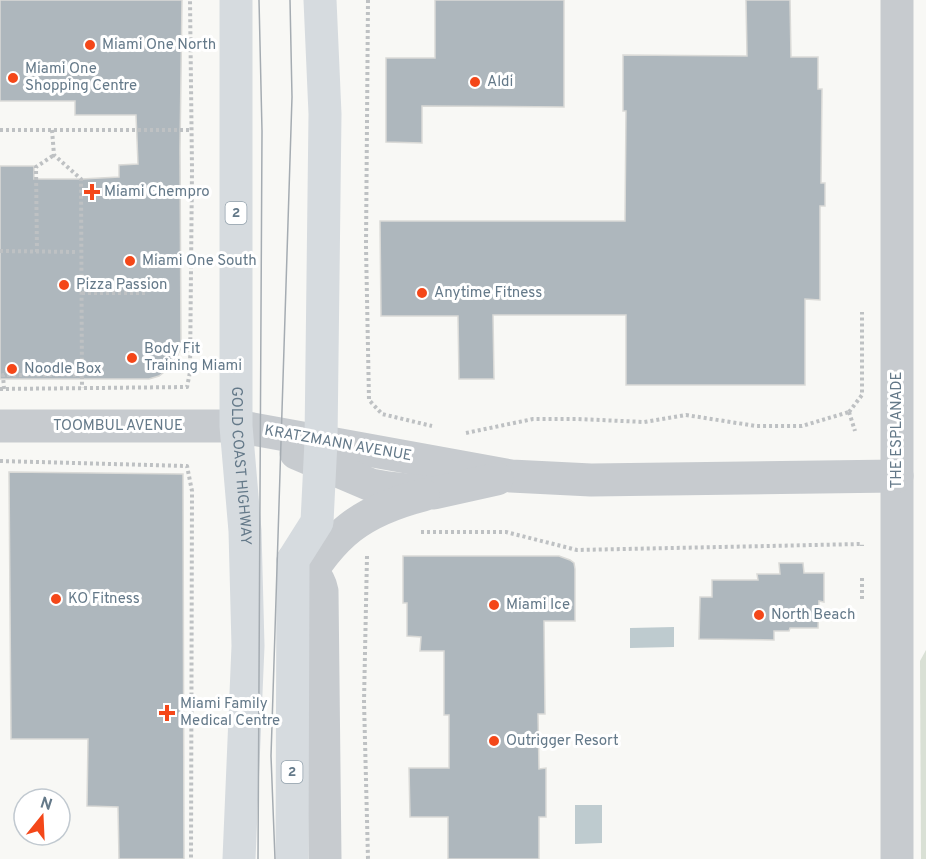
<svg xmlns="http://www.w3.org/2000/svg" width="926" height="859" viewBox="0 0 926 859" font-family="Overpass,sans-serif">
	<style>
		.green { fill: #d9e0d5 }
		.water { fill: #becbcf }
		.building { fill: #aeb7bd; stroke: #dadad7; stroke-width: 1.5 }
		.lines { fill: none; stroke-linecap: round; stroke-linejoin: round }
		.path { stroke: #bec1c3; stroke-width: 4; stroke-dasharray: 3 3; stroke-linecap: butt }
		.minor { stroke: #c7cbcf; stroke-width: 33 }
		.highway { stroke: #d6dbdf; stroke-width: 33 }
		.tram { stroke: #a5acb2; stroke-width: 1.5 }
		.poi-dot { fill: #f44719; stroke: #fff; stroke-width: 2 }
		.labels { text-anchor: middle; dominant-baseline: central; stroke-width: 6; stroke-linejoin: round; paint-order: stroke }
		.shield { fill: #fff; stroke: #92a1ac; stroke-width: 1.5 }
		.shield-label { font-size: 14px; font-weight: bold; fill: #647989 }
		.poi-label { font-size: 15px; fill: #647989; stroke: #fff; text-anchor: start }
		.street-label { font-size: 15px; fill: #647989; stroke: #fff }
	</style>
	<rect width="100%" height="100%" fill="#f8f8f5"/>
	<path class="green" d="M 926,650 L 926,859 L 921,859 L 920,661 Z"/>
	<g class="water">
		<path d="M 674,627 L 674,647 L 630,648 L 630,628 Z"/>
		<path d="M 575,805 L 602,805 L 602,843 L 575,844 Z"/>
	</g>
	<g class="building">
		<path d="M 0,0 L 182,0 L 180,149 L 181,347 L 174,364 L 159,376 L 149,379 L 0,379 L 0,166 L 34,166 L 34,179 L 81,179 L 119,177 L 119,165 L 138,164 L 136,115 L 75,115 L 75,101 L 0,101 Z"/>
		<path d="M 435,0 L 564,0 L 564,107 L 422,106 L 422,143 L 386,142 L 386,58 L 435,58 Z"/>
		<path d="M 746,0 L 790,0 L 791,57 L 818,57 L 818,89 L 822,89 L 821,183 L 825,183 L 825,206 L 820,206 L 820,300 L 805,299 L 805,385 L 626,385 L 626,315 L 493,315 L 494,379 L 459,379 L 458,316 L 381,316 L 380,221 L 625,221 L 626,111 L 623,111 L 623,55 L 747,56 Z"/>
		<path d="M 9,472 L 183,474 L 184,859 L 119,859 L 118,807 L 87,806 L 88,739 L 11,739 Z"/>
		<path d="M 403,556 L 559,556 L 570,560 L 574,563 L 575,569 L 575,621 L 544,621 L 545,714 L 538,714 L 539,769 L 546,768 L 546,817 L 539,817 L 539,859 L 448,859 L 448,817 L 410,817 L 409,768 L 449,768 L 449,715 L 444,715 L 444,651 L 420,651 L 421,637 L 407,636 L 407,603 L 403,603 Z"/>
		<path d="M 779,563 L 803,563 L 804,573 L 824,573 L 824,602 L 819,601 L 818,628 L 790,628 L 789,631 L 774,631 L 774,640 L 699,639 L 700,597 L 712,597 L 712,580 L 758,580 L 757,574 L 780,574 Z"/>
	</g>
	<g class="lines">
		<g class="path">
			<path d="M 368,0 L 366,246 L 369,400 L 382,414 L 432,426"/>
			<path d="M 0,130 L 191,130"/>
			<path d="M 52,130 L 54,155 L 81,179 L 82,388"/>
			<path d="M 0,251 L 78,252"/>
			<path d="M 37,252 L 36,167 L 54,155"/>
			<path d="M 82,293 L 147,293"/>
			<path d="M 0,389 L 187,387 L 190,372 L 192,169 L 190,0"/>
			<path d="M 4,389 L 3,375 L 82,375"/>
			<path d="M 849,412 L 862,395 L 862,312"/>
			<path d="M 849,412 L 855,431"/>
			<path d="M 466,433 L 533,419 L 578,419 L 644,422 L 686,415 L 756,426 L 802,426 L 849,412"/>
			<path d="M 0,461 L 187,466 L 192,491 L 191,859"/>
			<path d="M 421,532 L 506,532 L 577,550 L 862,544 L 862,546"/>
			<path d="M 367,556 L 364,701 L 368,859"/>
			<path d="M 862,578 L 862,600"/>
		</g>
		<g class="minor">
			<path d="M 897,0 L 897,859"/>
			<path d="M 0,426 L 236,426 L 511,476 L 591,480 L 897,476"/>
			<path d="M 296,453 L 371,485 L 388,488 L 434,493 L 497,479"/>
			<path d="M 293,560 C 307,568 319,574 322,591 L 325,859"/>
			<path d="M 300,590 C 332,534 361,511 423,495"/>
		</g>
		<g class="highway">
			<path id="s1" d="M 236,0 L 236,426 L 245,531 L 248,646 L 239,859"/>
			<path d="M 292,859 L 293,560 L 317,522 L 321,441 L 325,114 L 320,0"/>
		</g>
		<g class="tram">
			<path d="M 258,859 L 262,131 L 259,0"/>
			<path d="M 275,859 L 271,756 L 292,97 L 290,0"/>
		</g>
	</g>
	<g class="poi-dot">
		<circle cx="90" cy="45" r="6"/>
		<circle cx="13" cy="78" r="6"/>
		<circle cx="475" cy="82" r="6"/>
		<path d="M89 183h6v6h6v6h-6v6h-6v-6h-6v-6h6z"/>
		<circle cx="130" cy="261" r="6"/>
		<circle cx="64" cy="285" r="6"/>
		<circle cx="422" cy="293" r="6"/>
		<circle cx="132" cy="358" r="6"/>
		<circle cx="12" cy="369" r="6"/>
		<circle cx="56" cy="599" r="6"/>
		<circle cx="494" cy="605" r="6"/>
		<circle cx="759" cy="615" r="6"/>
		<path d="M164 704h6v6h6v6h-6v6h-6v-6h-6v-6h6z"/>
		<circle cx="494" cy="741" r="6"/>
	</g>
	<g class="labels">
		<g class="shield">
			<rect x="225.5" y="202" width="21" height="22" rx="4.5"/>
			<rect x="281.5" y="761" width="21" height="22" rx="4.5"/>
		</g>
		<g class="shield-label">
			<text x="236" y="213">2</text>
			<text x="292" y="772">2</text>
		</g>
		<g class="poi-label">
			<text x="102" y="45">Miami One North</text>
			<text x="25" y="69">Miami One<tspan x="25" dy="17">Shopping Centre</tspan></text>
			<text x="487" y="82">Aldi</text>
			<text x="104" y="192">Miami Chempro</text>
			<text x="142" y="261">Miami One South</text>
			<text x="76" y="285">Pizza Passion</text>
			<text x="434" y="293">Anytime Fitness</text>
			<text x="144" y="349">Body Fit<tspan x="144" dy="17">Training Miami</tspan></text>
			<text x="24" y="369">Noodle Box</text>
			<text x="68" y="599">KO Fitness</text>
			<text x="506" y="605">Miami Ice</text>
			<text x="771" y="615">North Beach</text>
			<text x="180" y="704">Miami Family<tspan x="180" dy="17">Medical Centre</tspan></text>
			<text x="506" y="741">Outrigger Resort</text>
		</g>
		<g class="street-label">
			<text x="118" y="426">TOOMBUL AVENUE</text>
			<text transform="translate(897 430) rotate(-90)">THE ESPLANADE</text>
			<text transform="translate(338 444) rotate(10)">KRATZMANN AVENUE</text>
			<text stroke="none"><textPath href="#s1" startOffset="466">GOLD COAST HIGHWAY</textPath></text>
		</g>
	</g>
	<g transform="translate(42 817) rotate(18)"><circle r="28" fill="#ffffff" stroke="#c1c9d0" stroke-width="1.5"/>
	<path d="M0-4.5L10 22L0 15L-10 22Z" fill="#f44719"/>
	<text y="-9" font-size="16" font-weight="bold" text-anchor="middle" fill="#647989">N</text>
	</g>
</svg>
